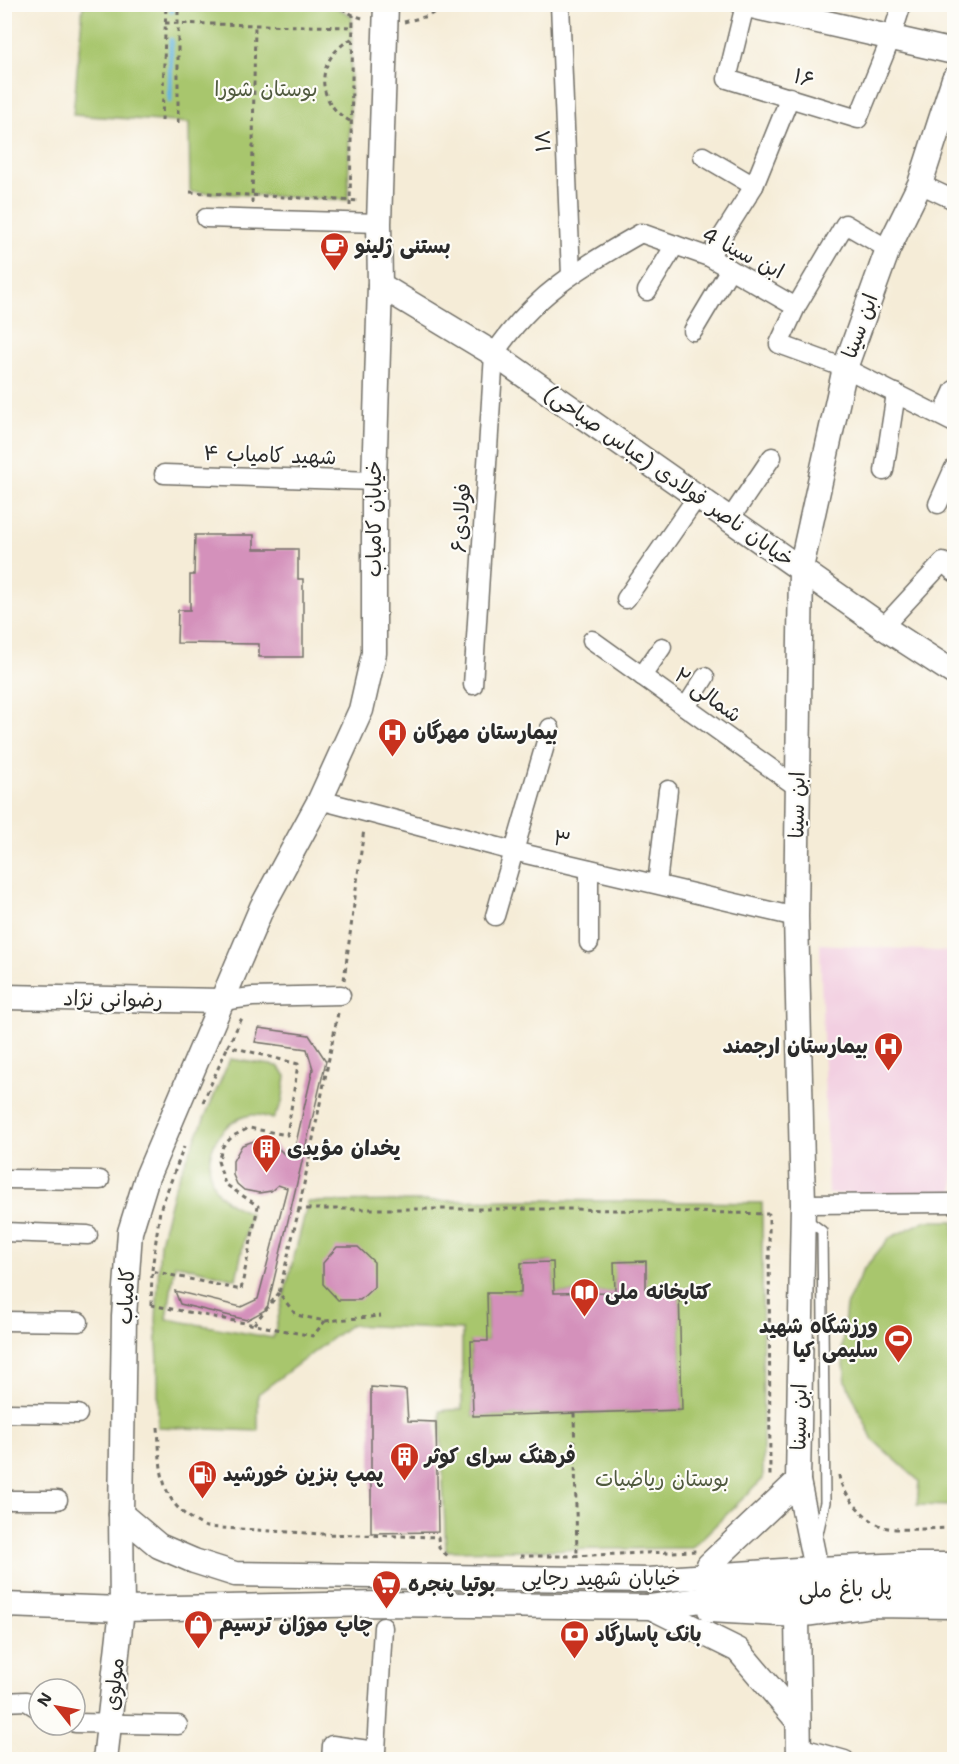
<svg xmlns="http://www.w3.org/2000/svg" width="959" height="1764" viewBox="0 0 959 1764" font-family="'Shantell Sans','Playpen Sans Arabic',sans-serif">
	<style>
		.built { fill: #f2cfe1 }
		.green { fill: #a8c66d; stroke: #6a784c; stroke-width: 1.5; fill-rule: evenodd }
		.lines { fill: none; stroke-linecap: round; stroke-linejoin: round }
		.stream { stroke: #64b5df; stroke-width: 5 }
		.building { fill: #d491bb }
		.lane-casing { stroke: #726f67; stroke-width: 12 }
		.street-casing { stroke: #726f67; stroke-width: 21 }
		.secondary-casing { stroke: #726f67; stroke-width: 27 }
		.path { stroke: #726f67; stroke-width: 3; stroke-dasharray: 4.5 4.5; stroke-linecap: butt }
		.lane { stroke: #fff; stroke-width: 9 }
		.street { stroke: #fff; stroke-width: 18 }
		.secondary { stroke: #fff; stroke-width: 24 }
		.labels { text-anchor: middle; dominant-baseline: central; stroke-width: 4.5; stroke-linejoin: round; paint-order: stroke }
		.street-label { font-size: 21px; fill: #2b2b2b; stroke: #fdfcf7 }
		.park-label { font-size: 21px; fill: #505a3f; stroke: #fdfcf7 }
		.poi-label { font-size: 21px; font-weight: bold; fill: #2b2b2b; stroke: #fdfcf7; text-anchor: start }
	</style>
	<rect width="100%" height="100%" fill="#fdfcf7"/>
	<filter id="ink" filterUnits="userSpaceOnUse"><feTurbulence type="fractalNoise" baseFrequency=".0167" numOctaves="2"/><feDisplacementMap in="SourceGraphic" scale="12" xChannelSelector="R" yChannelSelector="G"/><feConvolveMatrix kernelMatrix="1 2 1 2 8 2 1 2 1" color-interpolation-filters="sRGB"/></filter>
	<filter id="wash" filterUnits="userSpaceOnUse"><feTurbulence type="fractalNoise" baseFrequency=".008" numOctaves="4" result="noise"/><feDisplacementMap in="SourceGraphic" scale="24" xChannelSelector="R" yChannelSelector="G"/><feGaussianBlur stdDeviation="1.35" result="paint"/><feColorMatrix in="noise" values="0 0 0 0 0 0 0 0 0 0 0 0 0 0 0 0 0 1.4 0 .05"/><feComposite in="paint" operator="in"/></filter>
	<g filter="url(#wash)">
		<rect width="100%" height="100%" fill="#f5ecd7"/>
		<path class="built" d="M 820,944 L 954,952 L 954,1193 L 828,1194 Z"/>
		<g class="green">
			<path d="M 332,5 L 352,16 L 348,200 L 190,192 L 189,123 L 73,115 L 83,5 Z"/>
			<path d="M 230,1059 L 278,1066 L 286,1076 L 282,1103 L 273,1119 C 267,1117 258,1114 251,1115 C 215,1121 197,1165 219,1194 C 227,1204 239,1209 250,1213 L 236,1279 L 175,1264 L 167,1319 L 273,1338 L 308,1202 L 540,1200 L 762,1203 L 763,1479 L 692,1548 L 446,1551 L 440,1411 L 462,1409 L 462,1330 L 350,1325 L 258,1394 L 258,1431 L 158,1427 L 158,1363 L 156,1320 L 160,1242 L 174,1188 ZM 645,1261 L 646,1290 L 679,1289 L 682,1410 L 473,1416 L 471,1342 L 488,1341 L 487,1294 L 521,1293 L 521,1263 L 553,1262 L 554,1293 L 615,1292 L 615,1262 Z"/>
			<path d="M 925,1221 L 954,1221 L 954,1506 L 917,1505 L 919,1481 L 873,1440 L 846,1382 L 842,1346 L 846,1306 L 863,1270 L 889,1238 Z"/>
		</g>
		<g class="lines">
			<g class="stream">
				<path d="M 172,11 L 172,4"/>
				<path d="M 170,101 L 171,40"/>
			</g>
		</g>
		<g id="blocks">
			<g class="building">
				<path d="M 195,535 L 254,535 L 254,549 L 298,549 L 298,579 L 303,579 L 303,657 L 259,657 L 259,644 L 177,643 L 178,610 L 190,610 L 190,575 L 194,575 Z"/>
				<path d="M 259,1028 L 309,1035 L 326,1061 L 267,1309 L 247,1320 L 180,1304 L 175,1291 L 241,1307 L 258,1299 L 287,1188 L 278,1185 L 271,1191 L 259,1193 L 244,1190 L 237,1184 L 233,1175 L 233,1161 L 242,1145 L 257,1140 L 273,1143 L 284,1154 L 293,1156 L 313,1069 L 307,1049 L 255,1042 Z"/>
				<path d="M 337,1247 L 358,1247 L 374,1262 L 374,1287 L 360,1300 L 338,1300 L 323,1284 L 323,1263 Z"/>
				<path d="M 646,1261 L 646,1290 L 679,1289 L 682,1410 L 473,1416 L 471,1341 L 488,1341 L 487,1293 L 521,1293 L 521,1263 L 553,1262 L 554,1293 L 615,1292 L 614,1262 Z"/>
				<path d="M 371,1387 L 406,1390 L 408,1421 L 436,1422 L 438,1532 L 371,1533 Z"/>
			</g>
		</g>
	</g>
	<g filter="url(#ink)">
		<use href="#blocks" fill-opacity="0" stroke="#726f67" stroke-width="1.5"/>
		<g class="lines">
			<defs>
				<path id="lane" d="M 806,1219 L 822,1231 L 825,1502 L 817,1538"/>
				<g id="street">
					<path d="M 560,4 L 571,275"/>
					<path d="M 745,5 L 727,79 L 858,119 L 891,38 L 902,4"/>
					<path d="M 703,156 L 754,186"/>
					<path d="M 920,184 L 954,200"/>
					<path d="M 206,218 L 379,223"/>
					<path d="M 709,257 L 754,186 L 790,97"/>
					<path d="M 647,291 L 675,245"/>
					<path d="M 796,307 L 845,224 L 888,249"/>
					<path d="M 693,331 L 730,269"/>
					<path d="M 942,416 L 954,390"/>
					<path d="M 884,471 L 896,393"/>
					<path d="M 164,474 L 374,481"/>
					<path d="M 938,504 L 954,468"/>
					<path d="M 730,519 L 772,457"/>
					<path d="M 626,599 L 697,497"/>
					<path d="M 883,627 L 943,562 L 954,572"/>
					<path d="M 592,640 L 797,787"/>
					<path d="M 642,676 L 662,647"/>
					<path d="M 473,685 L 494,354 C 533,295 581,267 641,233 L 709,257 L 796,307 L 779,344 L 845,368 L 954,423"/>
					<path d="M 686,707 L 705,677"/>
					<path d="M 320,800 L 513,851 L 796,917"/>
					<path d="M 589,869 L 589,943"/>
					<path d="M 657,884 L 668,790"/>
					<path d="M 495,916 L 550,728"/>
					<path d="M 222,1001 L 252,997 L 341,995"/>
					<path d="M 4,1179 L 100,1180"/>
					<path d="M 803,1204 L 954,1203"/>
					<path d="M 4,1232 L 88,1235"/>
					<path d="M 4,1321 L 79,1322"/>
					<path d="M 4,1413 L 78,1414"/>
					<path d="M 4,1500 L 58,1500"/>
					<path d="M 4,1702 L 26,1701 L 39,1709"/>
					<path d="M 75,1723 L 178,1725"/>
					<path d="M 799,1747 L 845,1760"/>
					<path d="M 331,1760 L 332,1745 L 376,1751 L 383,1627"/>
				</g>
				<g id="secondary">
					<path d="M 743,4 L 954,52"/>
					<path d="M 380,285 L 494,354 L 883,627 L 954,673"/>
					<path d="M 4,997 L 222,1001"/>
					<path d="M 121,1514 L 159,1546 L 194,1561 L 235,1574 L 649,1580 L 797,1570 L 906,1565 L 954,1565"/>
					<path d="M 813,1554 L 798,1481 L 803,1204 L 796,917 L 801,568 L 845,368 L 888,249 L 920,184 L 954,79"/>
					<path d="M 709,1565 L 798,1481"/>
					<path d="M 4,1605 L 122,1609 L 381,1604 L 651,1607 L 736,1595 L 796,1591 L 905,1586 L 954,1586"/>
					<path d="M 651,1607 L 738,1650 L 798,1721"/>
					<path d="M 710,1610 L 797,1615 L 872,1605 L 954,1606"/>
					<path d="M 797,1615 L 799,1760"/>
					<path d="M 105,1760 L 122,1609 L 121,1514 L 124,1316 L 130,1232 L 147,1177 L 262,907 L 320,800 L 361,710 L 374,653 L 374,481 L 380,285 L 379,223 L 386,4"/>
				</g>
			</defs>
			<use href="#lane" class="lane-casing"/>
			<use href="#street" class="street-casing"/>
			<use href="#secondary" class="secondary-casing"/>
			<g class="path">
				<path d="M 334,4 L 353,15 L 365,19"/>
				<path d="M 404,22 L 428,16 L 450,4"/>
				<path d="M 165,23 L 353,27"/>
				<path d="M 162,121 L 166,4"/>
				<path d="M 350,121 C 313,101 316,57 353,38"/>
				<path d="M 178,123 L 178,4"/>
				<path d="M 190,192 L 359,201"/>
				<path d="M 252,203 L 255,25"/>
				<path d="M 350,206 L 353,15"/>
				<path d="M 344,980 L 364,829"/>
				<path d="M 338,1013 L 299,1209 L 574,1209 L 769,1214 L 770,1479"/>
				<path d="M 203,1102 L 228,1046"/>
				<path d="M 299,1209 L 279,1293 L 296,1315 L 325,1321 L 381,1316"/>
				<path d="M 152,1270 L 160,1210 L 184,1147"/>
				<path d="M 151,1305 L 152,1271 L 241,1290 L 258,1206 L 225,1184 L 218,1161 L 223,1146 L 233,1136 L 249,1128 L 287,1135 L 298,1064 L 228,1046 L 243,1016"/>
				<path d="M 151,1305 L 313,1336 L 325,1321"/>
				<path d="M 254,1324 L 279,1293"/>
				<path d="M 574,1413 L 577,1555"/>
				<path d="M 158,1427 C 161,1473 158,1505 206,1527 L 322,1534 L 438,1537 L 439,1548 L 448,1556"/>
				<path d="M 839,1475 C 840,1493 870,1526 888,1528 C 909,1531 933,1528 954,1528"/>
				<path d="M 520,1556 L 567,1556 L 696,1551"/>
			</g>
			<use href="#lane" class="lane"/>
			<use href="#street" class="street"/>
			<use href="#secondary" class="secondary"/>
		</g>
	</g>
	<defs>
		<symbol id="cafe-pin" viewBox="-11 -11 22 30"><path d="M0 17L-7.5 6A9.5 9.5 0 1 1 7.5 6Z" fill="#c8321e" stroke="#fdfcf7"/><path d="M-5.5-4.5H6V0H3Q3 3.5 0 3.5H-2.5Q-5.5 3.5-5.5 0ZM3-3.2v2h1.7v-2ZM-6 4.5H4V6H-6Z" fill="#fff"/></symbol>
		<symbol id="hospital-pin" viewBox="-11 -11 22 30"><path d="M0 17L-7.5 6A9.5 9.5 0 1 1 7.5 6Z" fill="#c8321e" stroke="#fdfcf7"/><path d="M-5-5h3v3.5h4V-5h3V5h-3V1.5h-4V5h-3Z" fill="#fff"/></symbol>
		<symbol id="building-pin" viewBox="-11 -11 22 30"><path d="M0 17L-7.5 6A9.5 9.5 0 1 1 7.5 6Z" fill="#c8321e" stroke="#fdfcf7"/><path d="M-4-6H4V6H1V3H-1V6H-4ZM-2.5-4.3h1.7v1.8h-1.7ZM.8-4.3h1.7v1.8H.8ZM-2.5-1h1.7V.8h-1.7ZM.8-1h1.7V.8H.8Z" fill="#fff"/></symbol>
		<symbol id="library-pin" viewBox="-11 -11 22 30"><path d="M0 17L-7.5 6A9.5 9.5 0 1 1 7.5 6Z" fill="#c8321e" stroke="#fdfcf7"/><path d="M-6-4Q-3-5.5-.7-3.5V5Q-3 3-6 4ZM6-4Q3-5.5 .7-3.5V5Q3 3 6 4Z" fill="#fff"/></symbol>
		<symbol id="stadium-pin" viewBox="-11 -11 22 30"><path d="M0 17L-7.5 6A9.5 9.5 0 1 1 7.5 6Z" fill="#c8321e" stroke="#fdfcf7"/><path d="M0-5a6.5 5 0 1 0 0 10a6.5 5 0 1 0 0-10ZM-3.5-1.8h7v3.6h-7Z" fill="#fff"/></symbol>
		<symbol id="fuel-pin" viewBox="-11 -11 22 30"><path d="M0 17L-7.5 6A9.5 9.5 0 1 1 7.5 6Z" fill="#c8321e" stroke="#fdfcf7"/><path d="M-5.5-6h7V0h2V4h1.3V-2.5L3-4.5l.8-.8L6-3V5H2.5V1h-1V6h-7ZM-4.2-4.7v3.2H.2V-4.7Z" fill="#fff"/></symbol>
		<symbol id="supermarket-pin" viewBox="-11 -11 22 30"><path d="M0 17L-7.5 6A9.5 9.5 0 1 1 7.5 6Z" fill="#c8321e" stroke="#fdfcf7"/><path d="M-6-5.5h2.5l.6 2H6L4.5 2H-2.5L-4.4-4H-6ZM-1.5 3.2a1.3 1.3 0 1 0 .1 0ZM3 3.2a1.3 1.3 0 1 0 .1 0Z" fill="#fff"/></symbol>
		<symbol id="shop-pin" viewBox="-11 -11 22 30"><path d="M0 17L-7.5 6A9.5 9.5 0 1 1 7.5 6Z" fill="#c8321e" stroke="#fdfcf7"/><path d="M-5-2.5h2.3a2.7 3.5 0 0 1 5.4 0H5L5.5 6h-11ZM-1.5-2.5h3a1.5 2.3 0 0 0-3 0Z" fill="#fff"/></symbol>
		<symbol id="bank-pin" viewBox="-11 -11 22 30"><path d="M0 17L-7.5 6A9.5 9.5 0 1 1 7.5 6Z" fill="#c8321e" stroke="#fdfcf7"/><path d="M-6-4H6V4H-6ZM0-2.3a2.3 2.3 0 1 0 0 4.6a2.3 2.3 0 1 0 0-4.6Z" fill="#fff"/></symbol>
	</defs>
	<g fill-rule="evenodd">
		<use href="#cafe-pin" x="318" y="230" width="33" height="45"/>
		<use href="#hospital-pin" x="376" y="716" width="33" height="45"/>
		<use href="#hospital-pin" x="872" y="1030" width="33" height="45"/>
		<use href="#building-pin" x="250" y="1132" width="33" height="45"/>
		<use href="#library-pin" x="568" y="1276" width="33" height="45"/>
		<use href="#stadium-pin" x="882" y="1322" width="33" height="45"/>
		<use href="#building-pin" x="388" y="1440" width="33" height="45"/>
		<use href="#fuel-pin" x="186" y="1458" width="33" height="45"/>
		<use href="#supermarket-pin" x="370" y="1568" width="33" height="45"/>
		<use href="#shop-pin" x="182" y="1608" width="33" height="45"/>
		<use href="#bank-pin" x="558" y="1618" width="33" height="45"/>
	</g>
	<g class="labels">
		<g class="street-label">
			<text transform="translate(804 78) rotate(17)">۱۶</text>
			<text transform="translate(543 141) rotate(-92)">۱۸</text>
			<text transform="translate(743 253) rotate(27)">ابن سینا 4</text>
			<text transform="translate(860 326) rotate(-70)">ابن سینا</text>
			<text transform="translate(270 455) rotate(2)">شهید کامیاب ۴</text>
			<text transform="translate(669 476) rotate(35)">خیابان ناصر فولادی (عباس صباحی)</text>
			<text transform="translate(461 518) rotate(-86)">فولادی۶</text>
			<text transform="translate(374 519) rotate(-90)">خیابان کامیاب</text>
			<text transform="translate(708 695) rotate(36)">۲ شمالی</text>
			<text transform="translate(797 805) rotate(-89)">ابن سینا</text>
			<text transform="translate(562 839) rotate(13)">۳</text>
			<text transform="translate(113 999) rotate(1)">رضوانی نژاد</text>
			<text transform="translate(126 1296) rotate(-87)">کامیاب</text>
			<text transform="translate(799 1417) rotate(-89)">ابن سینا</text>
			<text x="601" y="1578">خیابان شهید رجایی</text>
			<text transform="translate(845 1589) rotate(-3)">پل باغ ملی</text>
			<text transform="translate(114 1684) rotate(-84)">مولوی</text>
		</g>
		<g class="park-label">
			<text x="266" y="89">بوستان شورا</text>
			<text x="662" y="1479">بوستان ریاضیات</text>
		</g>
		<g class="poi-label">
			<text x="355" y="246">بستنی ژلینو</text>
			<text x="413" y="732">بیمارستان مهرگان</text>
			<text x="868" y="1046" text-anchor="end">بیمارستان ارجمند</text>
			<text x="287" y="1148">یخدان مؤیدی</text>
			<text x="605" y="1292">کتابخانه ملی</text>
			<text x="878" y="1326" text-anchor="end">ورزشگاه شهید<tspan x="878" dy="24">سلیمی کیا</tspan></text>
			<text x="425" y="1456">فرهنگ سرای کوثر</text>
			<text x="223" y="1474">پمپ بنزین خورشید</text>
			<text x="408" y="1584">بوتیا پنجره</text>
			<text x="219" y="1624">چاپ موژان ترسیم</text>
			<text x="595" y="1634">بانک پاسارگاد</text>
		</g>
	</g>
	<rect width="959" height="1764" fill="none" stroke="#fdfcf7" stroke-width="24"/>
	<g transform="translate(57 1707) rotate(301)"><circle r="28" fill="#fdfcf7" stroke="#a9a8a5" stroke-width="1.5"/>
	<path d="M0-4.5L10 22L0 15L-10 22Z" fill="#c8321e"/>
	<text y="-9" font-size="16" font-weight="bold" text-anchor="middle" fill="#2b2b2b">N</text>
	</g>
</svg>
